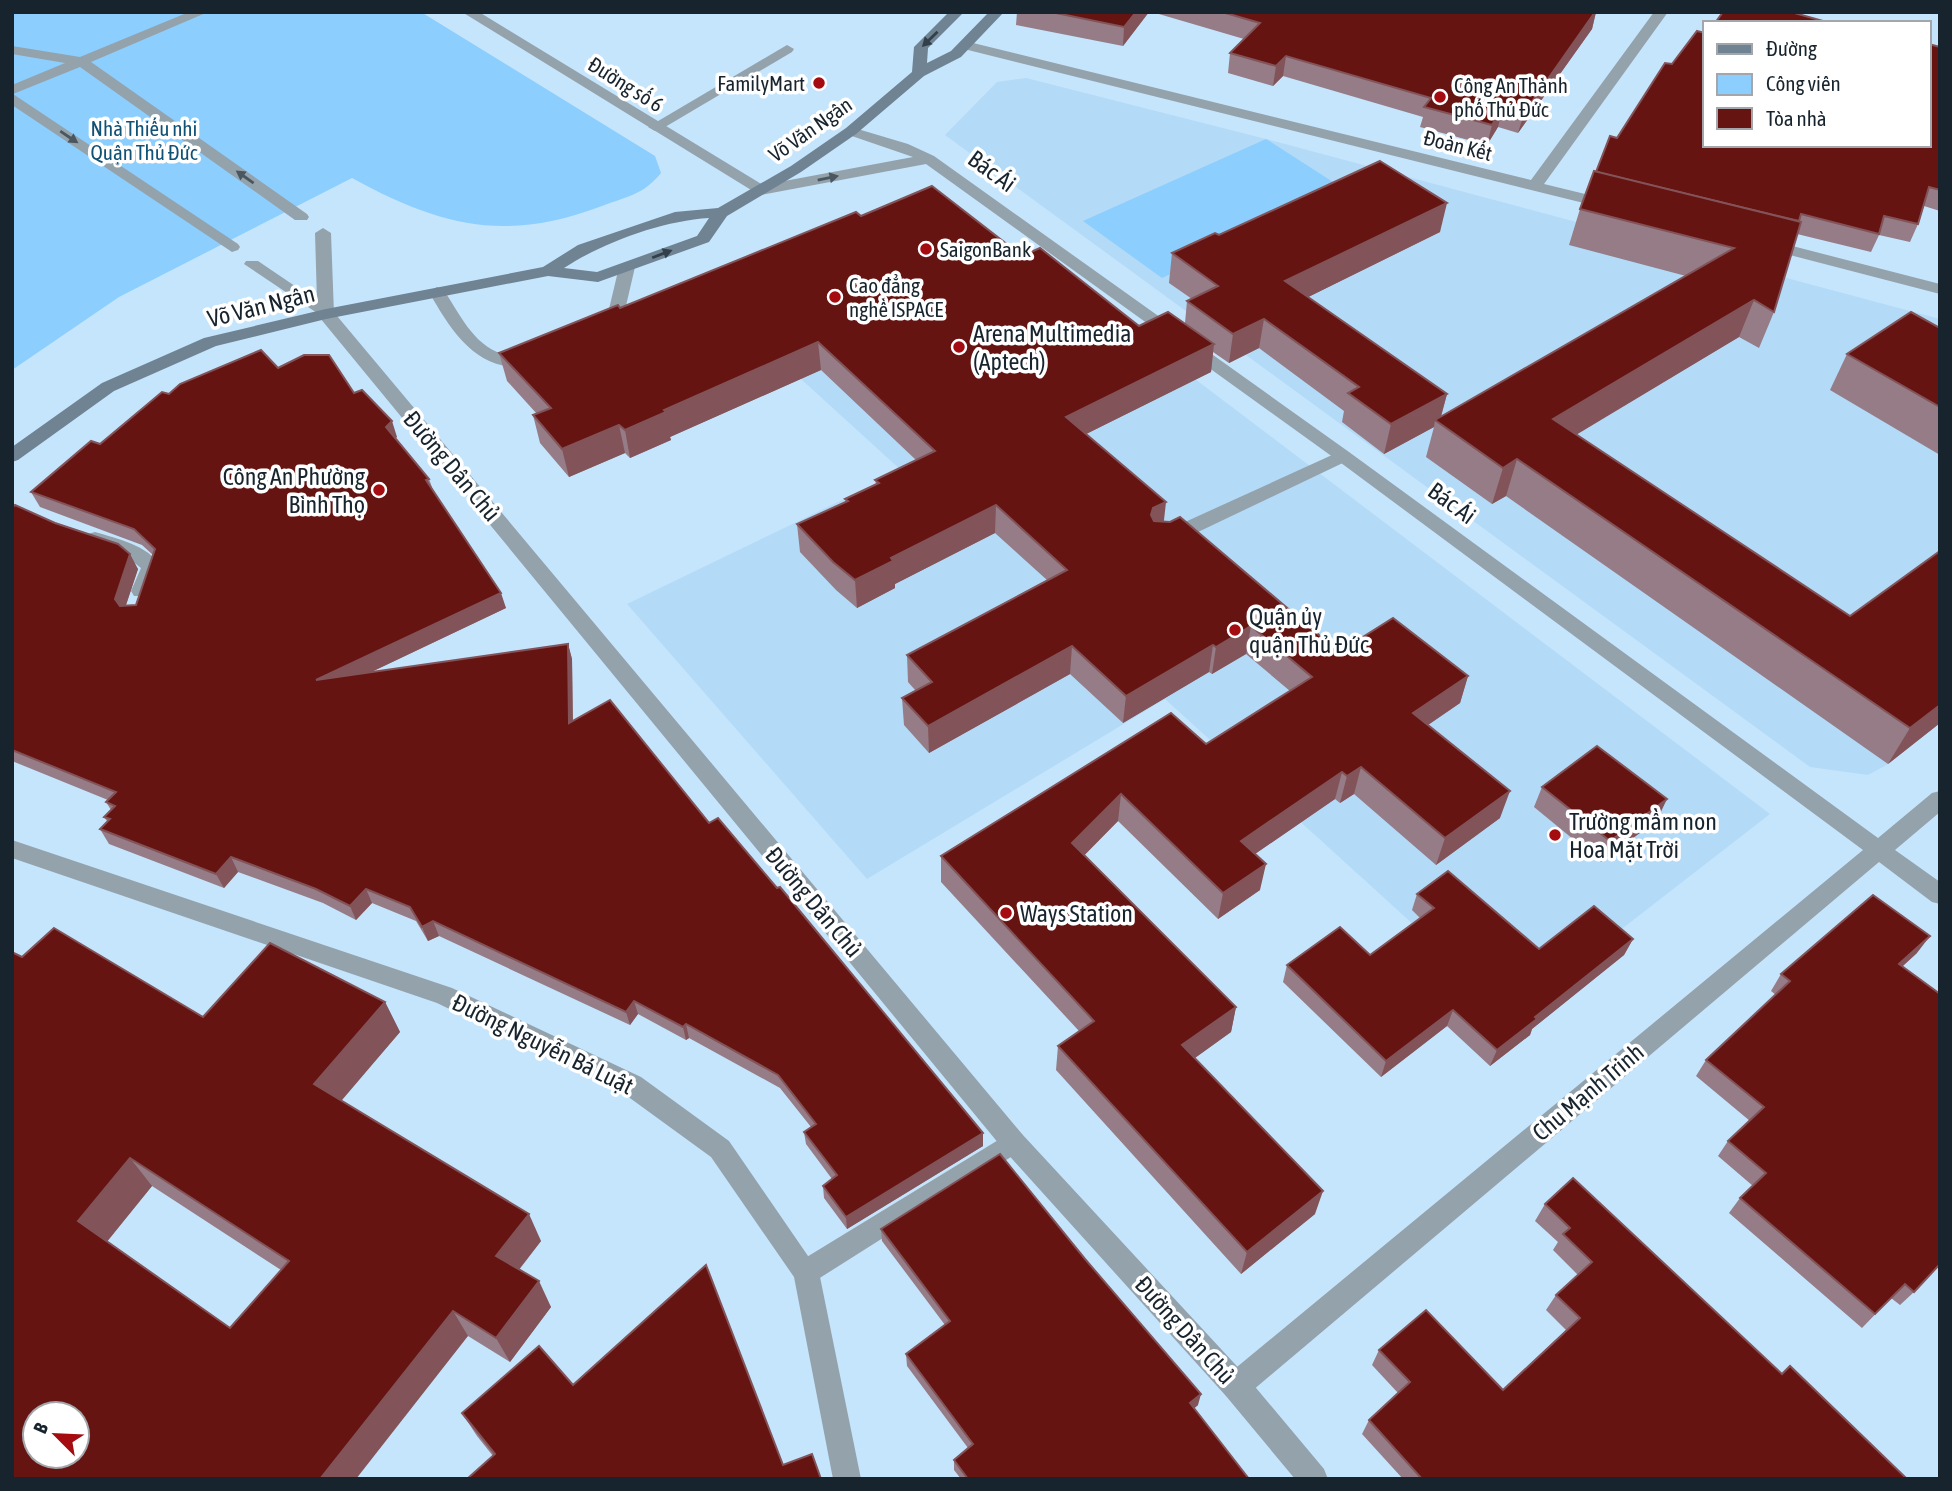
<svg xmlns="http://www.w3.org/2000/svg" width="1952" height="1491" viewBox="0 0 1952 1491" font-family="'Asap Condensed',sans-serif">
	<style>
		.built { fill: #b3daf7 }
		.green { fill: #8ccefd }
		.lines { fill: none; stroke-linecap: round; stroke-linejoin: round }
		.service { fill: #94a2ac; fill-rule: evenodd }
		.minor { fill: #94a2ac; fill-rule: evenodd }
		.tertiary { fill: #94a2ac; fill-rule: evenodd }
		.secondary { fill: #6f8392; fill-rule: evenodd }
		.wall { fill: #957c87; fill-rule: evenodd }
		.shaded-wall { fill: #825358 }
		.building { fill: #651411; stroke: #825358; stroke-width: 2; fill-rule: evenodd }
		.oneway { fill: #32404b }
		.oneway2 { fill: #4a5660 }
		.poi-dot { fill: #a40c12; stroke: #fff; stroke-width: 2.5 }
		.labels { text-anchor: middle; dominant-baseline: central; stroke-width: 7; stroke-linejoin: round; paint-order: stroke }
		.far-poi-label { font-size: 21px; fill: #18242d; stroke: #fff; text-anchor: start }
		.far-street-label { font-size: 21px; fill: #18242d; stroke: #fff }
		.far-park-label { font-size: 21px; fill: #105176; stroke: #fff }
		.street-label { font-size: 24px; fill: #18242d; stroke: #fff }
		.poi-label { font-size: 24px; fill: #18242d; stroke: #fff; text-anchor: start }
	</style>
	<rect width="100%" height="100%" fill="#c5e5fd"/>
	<g class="built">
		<path d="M 1026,78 L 1266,139 L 1940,319 L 1940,723 L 1888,764 L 1868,775 L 1810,767 L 945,135 L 997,82 Z"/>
		<path d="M 1023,249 L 1770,814 L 1512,1014 L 1165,699 L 867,879 L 627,604 L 902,471 L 780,360 Z"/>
	</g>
	<g class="green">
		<path d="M 12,12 L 421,12 L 655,156 L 661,173 C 643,195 628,196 602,206 C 505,243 440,226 352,178 L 119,297 L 12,370 Z"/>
		<path d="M 1266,139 L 1347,191 L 1162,278 L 1083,221 Z"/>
	</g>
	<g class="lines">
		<g class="service">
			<path d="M 189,12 L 208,12 L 91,62 L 307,214 L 309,217 L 307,220 L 295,220 L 80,67 L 13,94 L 238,244 L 240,247 L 238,250 L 232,252 L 12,105 L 12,85 L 65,63 L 12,54 L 12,46 L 80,57 Z"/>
			<path d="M 787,45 L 794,49 L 792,52 L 660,130 L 655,131 L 648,127 Z"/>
			<path d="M 323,228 L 331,233 L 334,314 L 326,319 L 244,264 L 246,261 L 258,261 L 317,301 L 315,233 Z"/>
			<path d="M 627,262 L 635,267 L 625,310 L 608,331 L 596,331 L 594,327 L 609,309 L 619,267 Z"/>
			<path d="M 437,287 L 443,289 C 459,312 472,344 502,354 C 513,358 524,353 535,356 L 538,360 L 535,364 C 481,378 452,333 429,292 Z"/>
			<path d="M 1343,450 L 1352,456 L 1349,460 L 1175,543 L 1161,543 L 1159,538 L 1161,533 Z"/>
			<path d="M 95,532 C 118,539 147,545 161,566 L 148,596 L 134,596 L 131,591 L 141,568 L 127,557 L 88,544 L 86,539 L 88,534 Z"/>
			<path d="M 1013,1131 L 1022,1134 L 1025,1142 L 1022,1150 L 815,1281 L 806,1285 L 797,1281 L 793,1272 L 797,1263 Z"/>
		</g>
		<g class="minor">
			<path d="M 462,12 L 479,12 L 763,185 L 913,157 L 846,134 L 844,131 L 851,127 L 908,144 L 934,156 L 1349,452 L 1878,838 L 1932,793 L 1940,791 L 1940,812 L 1895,850 L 1940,882 L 1940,904 L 1932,902 L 1879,862 L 1246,1396 L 1236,1400 L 1226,1396 L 1222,1386 L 1226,1376 L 1863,850 L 1337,460 L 926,164 L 761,195 L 756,193 Z"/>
			<path d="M 1654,12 L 1668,12 L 1544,184 L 1618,202 L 1620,205 L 1612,210 L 960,48 L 958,45 L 965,41 L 1531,180 Z"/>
			<path d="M 1765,239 L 1940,284 L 1940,294 L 1759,247 L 1757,244 Z"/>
			<path d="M 12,840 L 452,988 L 641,1077 L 729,1141 L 819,1272 L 861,1479 L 833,1479 L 794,1277 L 711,1157 L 623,1093 L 437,1003 L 12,858 Z"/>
		</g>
		<path class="tertiary" d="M 326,309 L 332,310 L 1022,1134 L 1246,1376 L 1324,1469 L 1328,1479 L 1295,1479 L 1226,1396 L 1004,1150 L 320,318 L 318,314 Z"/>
		<path class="secondary" d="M 949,12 L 964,12 L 928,48 L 927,63 L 951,51 L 989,12 L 1004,12 L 961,57 L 924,76 L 856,134 L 801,172 L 727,216 L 709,242 L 598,282 L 548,276 L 326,319 L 216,346 L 114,391 L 18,460 L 12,462 L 12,447 L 102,383 L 204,338 L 326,309 L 543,267 L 578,245 L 675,212 L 718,208 L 791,166 L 846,128 L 912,72 L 914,47 ZM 709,218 L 697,236 L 597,272 L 564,268 C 604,242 662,221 709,218 Z"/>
	</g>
	<g class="wall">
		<path d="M 1017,12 L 1149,12 L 1123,46 L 1016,25 Z"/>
		<path d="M 1152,12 L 1596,12 L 1592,29 L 1518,133 L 1498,127 L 1487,145 L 1420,127 L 1423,117 L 1283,76 L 1273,86 L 1228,73 L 1230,53 L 1244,39 Z"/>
		<path d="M 1705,33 L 1940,47 L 1940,211 L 1924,206 L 1918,224 L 1910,242 L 1879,235 L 1871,252 L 1797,234 L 1774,312 L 1759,348 L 1739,337 L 1576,434 L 1850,616 L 1940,551 L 1940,723 L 1888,764 L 1506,496 L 1492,504 L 1426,457 L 1434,427 L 1384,454 L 1342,422 L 1344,411 L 1259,348 L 1229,363 L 1213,352 L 1211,372 L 1086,434 L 1164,522 L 1339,652 L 1468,676 L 1460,703 L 1428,725 L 1500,818 L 1436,865 L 1354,794 L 1340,803 L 1335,799 L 1255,854 L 1260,890 L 1218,919 L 1118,821 L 1084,855 L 1236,1007 L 1231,1032 L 1195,1058 L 1315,1214 L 1241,1274 L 1056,1070 L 1058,1046 L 1079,1031 L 941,882 L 941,856 L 1206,744 L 1290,691 L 1246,654 L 1212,674 L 1209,672 L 1123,723 L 1070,674 L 929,753 L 904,725 L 902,698 L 916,691 L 908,682 L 907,655 L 1047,580 L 995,533 L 895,584 L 895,588 L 857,608 L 836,590 L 800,552 L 797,524 L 846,502 L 845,499 L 876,484 L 875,480 L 916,460 L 821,370 L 670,437 L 671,440 L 630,458 L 625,453 L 569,477 L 540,443 L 533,415 L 537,414 L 507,381 L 499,353 L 861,216 L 1022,256 L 1139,326 L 1185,323 L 1187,301 L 1192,299 L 1169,283 L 1172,253 L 1219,235 L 1440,232 L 1308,297 L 1447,394 L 1441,417 L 1686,276 L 1569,245 L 1580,209 L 1596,172 L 1617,138 L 1672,64 Z"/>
		<path d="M 1940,327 L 1940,455 L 1830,390 L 1847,354 Z"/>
		<path d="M 278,368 L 354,393 L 397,437 L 395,438 L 429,479 L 433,490 L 506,608 L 371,672 L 568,644 L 572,659 L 573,721 L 709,823 L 983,1146 L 847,1229 L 824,1198 L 823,1186 L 832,1179 L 806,1144 L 804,1132 L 811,1127 L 780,1088 L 689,1038 L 686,1040 L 638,1014 L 630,1025 L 439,936 L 428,941 L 416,921 L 372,903 L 356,920 L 323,903 L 238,872 L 224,888 L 109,844 L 100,829 L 107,821 L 104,817 L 111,810 L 106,802 L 108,800 L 12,761 L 12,508 L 138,569 L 126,605 L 136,605 L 153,555 L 142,545 L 40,507 L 31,492 L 100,444 L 169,394 Z"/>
		<path d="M 1542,787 L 1657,820 L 1601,862 L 1534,807 Z"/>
		<path d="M 1417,894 L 1539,949 L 1633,939 L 1624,955 L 1532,1029 L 1530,1035 L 1490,1066 L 1447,1026 L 1381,1077 L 1283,982 L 1287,965 L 1370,955 L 1420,918 L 1412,910 Z"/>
		<path d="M 1917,953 L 1903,966 L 1914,1292 L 1900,1305 L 1891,1298 L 1862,1328 L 1729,1213 L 1740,1198 L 1753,1186 L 1718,1156 L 1728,1141 L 1750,1121 L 1696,1076 L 1706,1060 L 1776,995 L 1771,991 L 1781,974 Z"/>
		<path d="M 22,957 L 203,1017 L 385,1002 L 400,1032 L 341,1100 L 541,1241 L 519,1270 L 551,1307 L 510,1362 L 468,1336 L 12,1479 ZM 152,1186 L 281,1270 L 230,1328 L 107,1241 Z"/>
		<path d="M 1545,1204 L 1782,1374 L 1907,1479 L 1403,1479 L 1362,1434 L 1369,1420 L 1398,1393 L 1372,1365 L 1379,1350 L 1503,1390 L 1566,1330 L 1546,1310 L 1556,1295 L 1578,1275 L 1553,1250 L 1558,1242 L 1535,1221 Z"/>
		<path d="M 881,1229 L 1198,1405 L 1194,1408 L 1249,1479 L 961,1479 L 954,1470 L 954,1460 L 968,1448 L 907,1366 L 906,1354 L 945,1325 L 882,1241 Z"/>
		<path d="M 573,1385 L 783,1465 L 493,1456 L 477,1436 L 462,1413 Z"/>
	</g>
	<g class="shaded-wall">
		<path d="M 1136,12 L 1149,12 L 1123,46 L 1124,27 Z"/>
		<path d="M 1595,12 L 1596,12 L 1592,29 L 1518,133 L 1524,113 Z"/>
		<path d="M 1286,56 L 1283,76 L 1273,86 L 1276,66 Z"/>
		<path d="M 1503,107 L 1498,127 L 1487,145 L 1492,125 Z"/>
		<path d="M 1447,203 L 1440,232 L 1280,311 L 1285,281 Z"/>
		<path d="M 1754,300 L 1739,337 L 1541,456 L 1553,419 Z"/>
		<path d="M 1264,319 L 1259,348 L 1229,363 L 1233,334 Z"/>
		<path d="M 818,342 L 821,370 L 670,437 L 671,440 L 630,458 L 625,430 L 664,410 Z"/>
		<path d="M 1214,344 L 1211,372 L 1064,445 L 1066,417 Z"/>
		<path d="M 1447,394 L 1439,423 L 1435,420 L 1434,427 L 1384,454 L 1391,424 Z"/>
		<path d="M 392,421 L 397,437 L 391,442 L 386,427 Z"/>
		<path d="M 619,425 L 625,453 L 569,477 L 562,449 Z"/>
		<path d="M 1517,459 L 1506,496 L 1492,504 L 1503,468 Z"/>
		<path d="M 1166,502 L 1163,529 L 1149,543 L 1151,515 L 1153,508 Z"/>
		<path d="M 996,505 L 995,533 L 895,584 L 895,588 L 857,608 L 855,580 L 891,558 Z"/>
		<path d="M 130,554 L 138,569 L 123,614 L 115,599 Z"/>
		<path d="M 501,593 L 506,608 L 323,695 L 316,680 Z"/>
		<path d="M 1251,626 L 1246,654 L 1212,674 L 1216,647 Z"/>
		<path d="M 568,644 L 572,659 L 573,738 L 569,723 Z"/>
		<path d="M 1213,645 L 1209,672 L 1123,723 L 1126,696 Z"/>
		<path d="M 1072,646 L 1070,674 L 929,753 L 928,726 Z"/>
		<path d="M 1468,676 L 1460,703 L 1406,740 L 1413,713 Z"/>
		<path d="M 1940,705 L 1940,723 L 1888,764 L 1910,728 Z"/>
		<path d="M 1361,767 L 1354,794 L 1340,803 L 1347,776 Z"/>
		<path d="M 1342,772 L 1335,799 L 1236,867 L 1241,841 Z"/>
		<path d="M 1510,791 L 1500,818 L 1436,865 L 1445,838 Z"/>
		<path d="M 1121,794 L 1118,821 L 1070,870 L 1072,843 Z"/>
		<path d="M 1667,799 L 1657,820 L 1601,862 L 1610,841 Z"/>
		<path d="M 231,857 L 238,872 L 224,888 L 216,874 Z"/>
		<path d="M 1266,864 L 1260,890 L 1218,919 L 1223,893 Z"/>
		<path d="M 366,889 L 372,903 L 356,920 L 350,906 Z"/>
		<path d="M 433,921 L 439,936 L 428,941 L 422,927 Z"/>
		<path d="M 1930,936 L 1917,953 L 1887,980 L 1899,964 Z"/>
		<path d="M 1633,939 L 1624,955 L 1532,1029 L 1530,1035 L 1490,1066 L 1497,1050 L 1535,1017 Z"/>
		<path d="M 634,1001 L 638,1014 L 630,1025 L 626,1012 Z"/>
		<path d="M 385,1002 L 400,1032 L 331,1113 L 314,1084 Z"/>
		<path d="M 1236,1007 L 1231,1032 L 1178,1070 L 1182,1045 Z"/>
		<path d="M 1453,1010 L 1447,1026 L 1381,1077 L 1386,1061 Z"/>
		<path d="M 686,1024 L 689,1038 L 686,1040 L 683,1027 Z"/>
		<path d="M 983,1133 L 983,1146 L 847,1229 L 846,1217 Z"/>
		<path d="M 130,1158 L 152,1186 L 102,1248 L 78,1221 Z"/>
		<path d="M 1323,1191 L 1315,1214 L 1241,1274 L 1247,1252 Z"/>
		<path d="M 529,1214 L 541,1241 L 509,1282 L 496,1256 Z"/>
		<path d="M 539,1281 L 551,1307 L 510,1362 L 496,1338 Z"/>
		<path d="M 453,1311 L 468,1336 L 356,1479 L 320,1479 Z"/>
		<path d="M 1201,1394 L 1198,1405 L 1187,1415 L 1190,1403 Z"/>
	</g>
	<g class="building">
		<path d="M 1051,12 L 1136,12 L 1124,27 Z"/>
		<path d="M 1222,12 L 1595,12 L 1524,113 L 1503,107 L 1492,125 L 1424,107 L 1431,98 L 1286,56 L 1276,66 L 1230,53 L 1260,23 Z"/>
		<path d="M 1723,12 L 1791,12 L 1830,23 L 1715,23 Z"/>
		<path d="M 1697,31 L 1705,33 L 1705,145 L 1929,145 L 1929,44 L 1940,47 L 1940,190 L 1929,187 L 1918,224 L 1884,216 L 1879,234 L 1801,214 L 1799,221 L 1596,172 L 1610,136 L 1617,138 L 1665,63 L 1672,64 Z"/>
		<path d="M 1380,161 L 1447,203 L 1285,281 L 1447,394 L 1391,424 L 1348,393 L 1359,387 L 1264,319 L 1233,334 L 1187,301 L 1218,286 L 1172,253 L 1215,233 L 1219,235 Z"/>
		<path d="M 1594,171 L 1801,222 L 1774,312 L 1754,300 L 1553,419 L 1850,616 L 1940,551 L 1940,705 L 1910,728 L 1517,459 L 1503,468 L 1435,420 L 1734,248 L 1580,209 Z"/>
		<path d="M 932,186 L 1022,256 L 1040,248 L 1139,326 L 1168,312 L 1214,344 L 1066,417 L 1166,502 L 1153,508 L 1151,515 L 1154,521 L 1170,522 L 1180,517 L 1339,652 L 1393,618 L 1468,676 L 1413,713 L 1510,791 L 1445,838 L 1361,767 L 1347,776 L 1342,772 L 1241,841 L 1266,864 L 1223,893 L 1121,794 L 1072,843 L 1236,1007 L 1182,1045 L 1323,1191 L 1247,1252 L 1058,1046 L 1094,1021 L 941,856 L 1171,713 L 1206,744 L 1312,677 L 1251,626 L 1216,647 L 1213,645 L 1126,696 L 1072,646 L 928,726 L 902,698 L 932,682 L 907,655 L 1067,570 L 996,505 L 891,558 L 893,561 L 855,580 L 833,562 L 797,524 L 848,501 L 845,499 L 879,483 L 875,480 L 935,451 L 818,342 L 664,410 L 666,412 L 625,430 L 619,425 L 562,449 L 533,415 L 551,408 L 499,353 L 618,305 L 620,308 L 856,212 L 861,216 Z"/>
		<path d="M 1911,312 L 1940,328 L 1940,407 L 1847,354 Z"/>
		<path d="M 261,350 L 278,368 L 304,355 L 329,355 L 354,393 L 362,390 L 392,421 L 386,427 L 429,479 L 426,480 L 501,593 L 316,680 L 568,644 L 569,723 L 610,700 L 709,823 L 718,818 L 777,888 L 780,887 L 983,1133 L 846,1217 L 823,1186 L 837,1175 L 804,1132 L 816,1124 L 778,1075 L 686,1024 L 683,1027 L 634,1001 L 626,1012 L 433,921 L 422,927 L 410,907 L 366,889 L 350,906 L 316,889 L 231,857 L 216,874 L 100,829 L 110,819 L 104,817 L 115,806 L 106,802 L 116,792 L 12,750 L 12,508 L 15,505 L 55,523 L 118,544 L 130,554 L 115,599 L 120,606 L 136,605 L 155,549 L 134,529 L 31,492 L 91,441 L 100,444 L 162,392 L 169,394 L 180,384 Z"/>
		<path d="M 1597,746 L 1667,799 L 1610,841 L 1542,787 Z"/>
		<path d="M 1448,871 L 1539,949 L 1594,906 L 1633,939 L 1535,1017 L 1537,1019 L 1497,1050 L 1453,1010 L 1386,1061 L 1287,965 L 1340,927 L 1370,955 L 1434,908 L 1417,894 Z"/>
		<path d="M 1873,895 L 1930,936 L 1899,964 L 1940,994 L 1940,1264 L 1914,1292 L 1905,1284 L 1875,1314 L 1740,1198 L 1766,1173 L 1728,1141 L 1764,1107 L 1706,1060 L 1790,981 L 1781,974 Z"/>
		<path d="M 54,928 L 203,1017 L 270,943 L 385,1002 L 314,1084 L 529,1214 L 496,1256 L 539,1281 L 496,1338 L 453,1311 L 320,1479 L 12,1479 L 12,952 L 22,957 ZM 130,1158 L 289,1261 L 230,1328 L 78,1221 ZM 35,1414 L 77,1414 L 77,1456 L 35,1456 Z"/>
		<path d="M 1000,1154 L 1085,1259 L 1201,1394 L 1190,1403 L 1249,1479 L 968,1479 L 954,1460 L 973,1444 L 906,1354 L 950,1321 L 881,1229 Z"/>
		<path d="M 1573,1178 L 1782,1374 L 1790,1366 L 1907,1479 L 1422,1479 L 1369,1420 L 1410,1382 L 1379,1350 L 1426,1310 L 1503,1390 L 1580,1318 L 1556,1295 L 1592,1262 L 1563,1234 L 1570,1228 L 1545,1204 Z"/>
		<path d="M 706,1265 L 783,1465 L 812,1454 L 821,1479 L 467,1479 L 495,1454 L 462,1413 L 539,1346 L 573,1385 Z"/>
	</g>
	<defs><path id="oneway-solid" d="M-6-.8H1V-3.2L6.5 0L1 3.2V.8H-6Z" transform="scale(1.75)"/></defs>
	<g class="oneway">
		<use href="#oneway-solid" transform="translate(930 39) rotate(136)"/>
		<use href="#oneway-solid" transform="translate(662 254) rotate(-21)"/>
	</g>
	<g class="oneway2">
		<use href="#oneway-solid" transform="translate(69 137) rotate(34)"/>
		<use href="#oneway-solid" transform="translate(245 177) rotate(-145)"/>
		<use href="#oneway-solid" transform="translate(828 178) rotate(-11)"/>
	</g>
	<g class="poi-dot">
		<circle cx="819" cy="83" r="7"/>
		<circle cx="1440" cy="97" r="7"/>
		<circle cx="926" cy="249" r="7"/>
		<circle cx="835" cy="297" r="7"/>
		<circle cx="959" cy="347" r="7"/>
		<circle cx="379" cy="490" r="7"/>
		<circle cx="1235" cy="630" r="7"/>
		<circle cx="1555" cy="835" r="7"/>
		<circle cx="1006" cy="913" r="7"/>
	</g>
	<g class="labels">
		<g class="far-poi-label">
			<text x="805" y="83" text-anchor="end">FamilyMart</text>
			<text x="1454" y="85">Công An Thành<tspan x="1454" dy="24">phố Thủ Đức</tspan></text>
			<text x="940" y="249">SaigonBank</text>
			<text x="849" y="285">Cao đẳng<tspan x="849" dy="24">nghề ISPACE</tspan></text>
		</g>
		<g class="far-street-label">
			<text transform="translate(626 84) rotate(32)">Đường số 6</text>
			<text transform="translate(810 129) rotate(-35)">Võ Văn Ngân</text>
			<text transform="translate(1458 145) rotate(14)">Đoàn Kết</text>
		</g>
		<g class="far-park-label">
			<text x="144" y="128">Nhà Thiếu nhi<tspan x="144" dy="24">Quận Thủ Đức</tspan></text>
		</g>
		<g class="street-label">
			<text transform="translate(992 171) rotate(36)">Bác Ái</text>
			<text transform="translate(261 306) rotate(-14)">Võ Văn Ngân</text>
			<text transform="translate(452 466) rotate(50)">Đường Dân Chủ</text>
			<text transform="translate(1452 503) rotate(36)">Bác Ái</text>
			<text transform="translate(814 902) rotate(50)">Đường Dân Chủ</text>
			<text transform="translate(543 1044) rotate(26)">Đường Nguyễn Bá Luật</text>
			<text transform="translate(1588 1092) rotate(-40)">Chu Mạnh Trinh</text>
			<text transform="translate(1185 1330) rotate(48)">Đường Dân Chủ</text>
		</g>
		<g class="poi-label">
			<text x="973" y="333">Arena Multimedia<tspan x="973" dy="28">(Aptech)</tspan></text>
			<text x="365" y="476" text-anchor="end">Công An Phường<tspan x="365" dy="28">Bình Thọ</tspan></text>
			<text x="1249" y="616">Quận ủy<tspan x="1249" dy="28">quận Thủ Đức</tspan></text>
			<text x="1569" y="821">Trường mầm non<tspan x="1569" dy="28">Hoa Mặt Trời</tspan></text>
			<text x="1020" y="913">Ways Station</text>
		</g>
	</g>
	<rect width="1952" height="1491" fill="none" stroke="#18242d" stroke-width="28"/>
	<rect x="1703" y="21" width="228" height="126" fill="#ffffff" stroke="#a3a7ab" stroke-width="2"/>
	<rect x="1717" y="44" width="35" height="10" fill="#6f8392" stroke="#a3a7ab" stroke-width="2"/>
	<text x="1766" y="56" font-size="21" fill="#18242d">Đường</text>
	<rect x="1717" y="74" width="35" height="21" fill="#8ccefd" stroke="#a3a7ab" stroke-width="2"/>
	<text x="1766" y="91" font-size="21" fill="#18242d">Công viên</text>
	<rect x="1717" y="108" width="35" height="21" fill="#651411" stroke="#a3a7ab" stroke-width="2"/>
	<text x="1766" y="126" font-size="21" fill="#18242d">Tòa nhà</text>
	<g transform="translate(56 1435) rotate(294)"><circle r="33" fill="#ffffff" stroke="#a3a7ab" stroke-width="2"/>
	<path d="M0-5L12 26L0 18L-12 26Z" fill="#a40c12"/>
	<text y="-10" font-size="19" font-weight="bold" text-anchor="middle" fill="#18242d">B</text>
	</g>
</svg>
